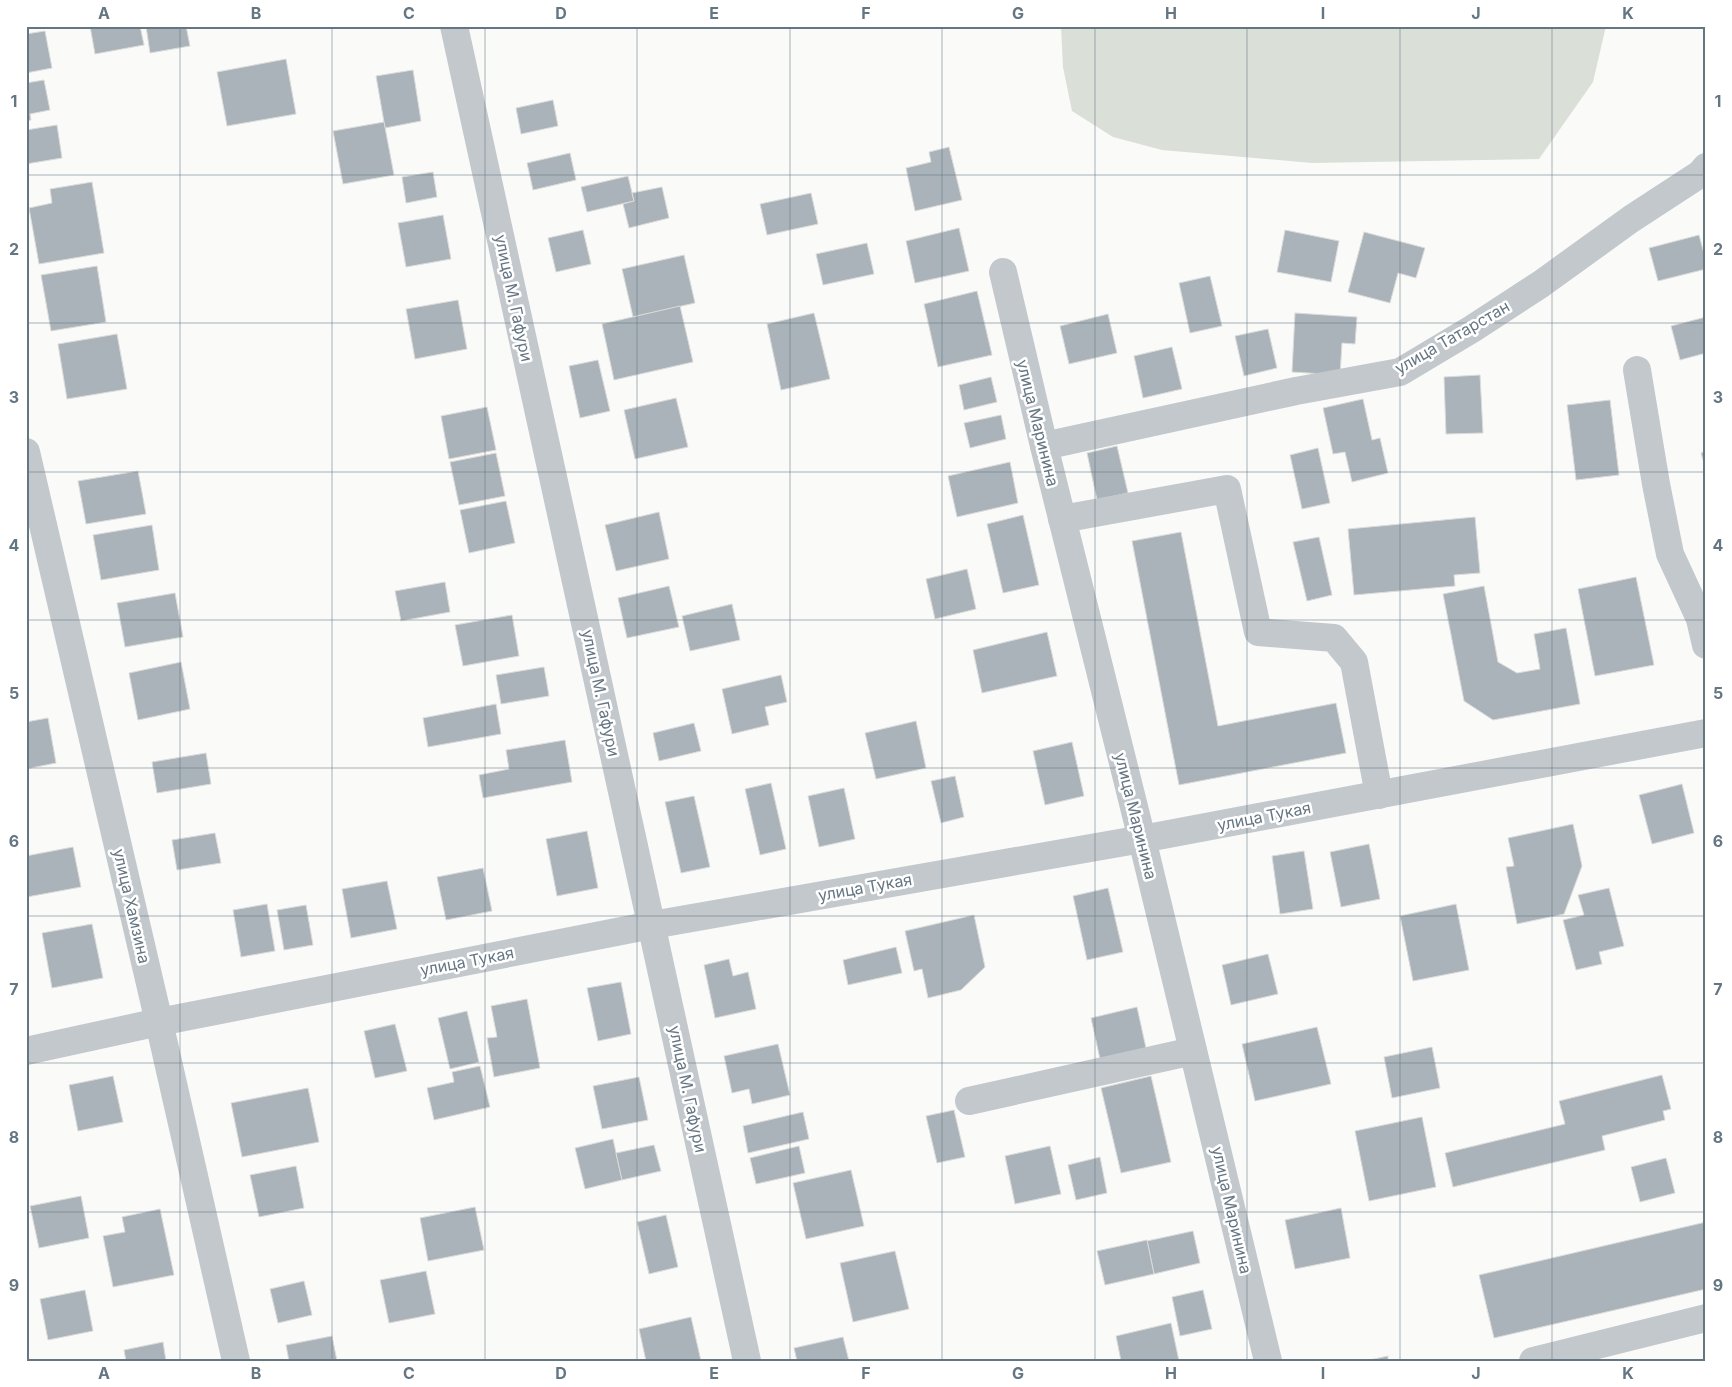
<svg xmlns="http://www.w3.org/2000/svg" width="1732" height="1387" viewBox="0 0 1732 1387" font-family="Inter,sans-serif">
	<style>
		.green { fill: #dadfd7 }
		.building { fill: #aab3b9; stroke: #dcdcda }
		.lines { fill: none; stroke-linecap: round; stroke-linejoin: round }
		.minor { stroke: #c3c8cc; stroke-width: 28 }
		.grid { fill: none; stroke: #657683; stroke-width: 1; stroke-opacity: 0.55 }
		.labels { text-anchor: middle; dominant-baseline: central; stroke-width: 5; stroke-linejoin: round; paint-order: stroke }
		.street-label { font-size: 16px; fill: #657683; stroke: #fff }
		.neatline { fill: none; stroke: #657683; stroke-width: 2 }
		.grid-label { font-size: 16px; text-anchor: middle; font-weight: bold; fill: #657683 }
	</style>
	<rect width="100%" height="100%" fill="#fafaf8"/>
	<path class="green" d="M 1061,26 L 1606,26 L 1593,82 L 1539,159 L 1312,163 L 1162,150 L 1113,137 L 1072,111 L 1063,67 Z"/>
	<g class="building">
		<path d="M 90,26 L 140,26 L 144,45 L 95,54 Z"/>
		<path d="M 146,26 L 186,26 L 190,46 L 150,53 Z"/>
		<path d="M 45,31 L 52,68 L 26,73 L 26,34 Z"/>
		<path d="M 286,59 L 296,114 L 227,126 L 217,72 Z"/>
		<path d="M 413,70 L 421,121 L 385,128 L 376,76 Z"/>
		<path d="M 44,80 L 50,110 L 30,114 L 31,120 L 26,121 L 26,83 Z"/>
		<path d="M 553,100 L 558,126 L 521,134 L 516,108 Z"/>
		<path d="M 384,122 L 394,175 L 343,184 L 333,131 Z"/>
		<path d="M 57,125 L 62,158 L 26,164 L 26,130 Z"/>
		<path d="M 949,147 L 962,200 L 915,211 L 906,168 L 931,162 L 929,152 Z"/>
		<path d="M 570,153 L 576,180 L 533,190 L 527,163 Z"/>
		<path d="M 433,172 L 437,197 L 406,203 L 402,177 Z"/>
		<path d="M 628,176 L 634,201 L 587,212 L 581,187 Z"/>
		<path d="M 92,182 L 104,253 L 39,264 L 29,208 L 52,203 L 50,189 Z"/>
		<path d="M 662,187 L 669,218 L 629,228 L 623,204 L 634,201 L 632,193 Z"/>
		<path d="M 811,193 L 818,224 L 767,235 L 760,204 Z"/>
		<path d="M 443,215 L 451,259 L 406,267 L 398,223 Z"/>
		<path d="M 959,228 L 969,271 L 915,283 L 906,241 Z"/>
		<path d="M 583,230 L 591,264 L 556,272 L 548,238 Z"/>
		<path d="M 1285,230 L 1339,241 L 1331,282 L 1277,272 Z"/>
		<path d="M 1364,232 L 1425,248 L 1416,278 L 1398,273 L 1390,303 L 1348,292 Z"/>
		<path d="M 1699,235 L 1706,261 L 1706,269 L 1658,281 L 1649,248 Z"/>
		<path d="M 867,243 L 874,274 L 823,285 L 816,254 Z"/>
		<path d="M 684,255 L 695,303 L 633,317 L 622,269 Z"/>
		<path d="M 97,266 L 106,322 L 51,331 L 41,275 Z"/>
		<path d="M 1210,276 L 1222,326 L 1190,333 L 1179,283 Z"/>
		<path d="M 977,291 L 992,355 L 938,367 L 924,304 Z"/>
		<path d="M 458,300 L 467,349 L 415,359 L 406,309 Z"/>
		<path d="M 680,306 L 693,362 L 614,380 L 602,324 Z"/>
		<path d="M 814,313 L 830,379 L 781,390 L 767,324 Z"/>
		<path d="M 1295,313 L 1357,317 L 1355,344 L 1342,343 L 1340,375 L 1292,372 Z"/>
		<path d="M 1108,314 L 1117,353 L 1069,364 L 1060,326 Z"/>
		<path d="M 1706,317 L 1706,353 L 1680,360 L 1671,326 Z"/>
		<path d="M 1268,329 L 1277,368 L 1244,376 L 1235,336 Z"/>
		<path d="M 117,334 L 127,389 L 67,399 L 58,344 Z"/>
		<path d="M 1172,347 L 1182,389 L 1143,398 L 1134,356 Z"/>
		<path d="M 598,360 L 610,411 L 580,418 L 569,366 Z"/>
		<path d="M 1480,375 L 1483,433 L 1446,434 L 1444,377 Z"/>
		<path d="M 991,377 L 997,402 L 964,410 L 959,385 Z"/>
		<path d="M 676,398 L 688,447 L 635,459 L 624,410 Z"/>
		<path d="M 1363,399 L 1372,440 L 1380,438 L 1388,473 L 1352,482 L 1345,452 L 1333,454 L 1323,408 Z"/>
		<path d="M 1610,400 L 1619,475 L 1576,480 L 1567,405 Z"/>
		<path d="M 487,407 L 496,450 L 449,459 L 441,416 Z"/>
		<path d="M 1001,415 L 1006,439 L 970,448 L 964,423 Z"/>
		<path d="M 1117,446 L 1128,493 L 1097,500 L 1087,453 Z"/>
		<path d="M 1318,448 L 1330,503 L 1302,509 L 1290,455 Z"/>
		<path d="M 1706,451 L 1706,470 L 1701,453 Z"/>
		<path d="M 496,453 L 505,496 L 459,505 L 450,462 Z"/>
		<path d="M 1010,462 L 1018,503 L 957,517 L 948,476 Z"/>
		<path d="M 138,471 L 146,514 L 86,524 L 78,481 Z"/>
		<path d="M 506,501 L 515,543 L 469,553 L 460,510 Z"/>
		<path d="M 659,512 L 669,559 L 616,571 L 605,525 Z"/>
		<path d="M 1023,515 L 1039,585 L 1003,593 L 987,524 Z"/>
		<path d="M 1475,517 L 1480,573 L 1454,575 L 1455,586 L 1354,595 L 1348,529 Z"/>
		<path d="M 152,525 L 159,570 L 101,580 L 93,535 Z"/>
		<path d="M 1181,532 L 1218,726 L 1336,703 L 1346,753 L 1179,785 L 1132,541 Z"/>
		<path d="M 1319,537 L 1332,595 L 1307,601 L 1293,542 Z"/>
		<path d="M 967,569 L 976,609 L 935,619 L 926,579 Z"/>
		<path d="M 1636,577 L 1654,665 L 1595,676 L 1578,589 Z"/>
		<path d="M 445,582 L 450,612 L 401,621 L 395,591 Z"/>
		<path d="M 669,586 L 679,627 L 627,638 L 618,598 Z"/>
		<path d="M 1484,586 L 1498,662 L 1517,673 L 1540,669 L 1534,634 L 1566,628 L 1580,704 L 1493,720 L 1464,701 L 1443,594 Z"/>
		<path d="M 175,593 L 183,637 L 125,647 L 117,603 Z"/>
		<path d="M 732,604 L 740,640 L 690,651 L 682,616 Z"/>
		<path d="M 512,615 L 519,656 L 463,666 L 455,625 Z"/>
		<path d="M 1047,632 L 1057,676 L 982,693 L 973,650 Z"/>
		<path d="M 181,662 L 190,709 L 138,720 L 129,673 Z"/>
		<path d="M 544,667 L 549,696 L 501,704 L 496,675 Z"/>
		<path d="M 781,675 L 787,702 L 765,707 L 769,725 L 732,734 L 722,689 Z"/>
		<path d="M 496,704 L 501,734 L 428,747 L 423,718 Z"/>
		<path d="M 48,718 L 56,763 L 26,769 L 26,722 Z"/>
		<path d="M 916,721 L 926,768 L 876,779 L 865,733 Z"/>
		<path d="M 694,723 L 701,751 L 659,761 L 653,733 Z"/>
		<path d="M 565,740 L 572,782 L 483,798 L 479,775 L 509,769 L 506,750 Z"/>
		<path d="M 1072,742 L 1084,796 L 1045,805 L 1033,751 Z"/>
		<path d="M 206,753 L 211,784 L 157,793 L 152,762 Z"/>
		<path d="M 955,776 L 964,817 L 941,823 L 931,781 Z"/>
		<path d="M 771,783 L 786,849 L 760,855 L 745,789 Z"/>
		<path d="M 1682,784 L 1694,833 L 1652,844 L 1639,795 Z"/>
		<path d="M 844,788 L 855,839 L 819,847 L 808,796 Z"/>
		<path d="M 694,796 L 710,867 L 681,873 L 665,802 Z"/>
		<path d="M 1573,824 L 1582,866 L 1564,914 L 1517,924 L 1506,867 L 1514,866 L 1508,838 Z"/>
		<path d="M 587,831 L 598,888 L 557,896 L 546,839 Z"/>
		<path d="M 215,833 L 221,863 L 177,870 L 172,840 Z"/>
		<path d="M 1369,844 L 1380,899 L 1341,907 L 1330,852 Z"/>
		<path d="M 73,847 L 81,887 L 27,897 L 26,856 Z"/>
		<path d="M 1304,851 L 1313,909 L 1280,914 L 1272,856 Z"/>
		<path d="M 483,868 L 492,911 L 446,920 L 437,877 Z"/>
		<path d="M 387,881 L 397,929 L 351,938 L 342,889 Z"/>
		<path d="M 1108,888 L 1123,952 L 1087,960 L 1073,896 Z"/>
		<path d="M 1609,888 L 1624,946 L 1599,952 L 1602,964 L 1576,970 L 1563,920 L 1584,915 L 1578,895 Z"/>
		<path d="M 267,904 L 275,951 L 241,957 L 233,910 Z"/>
		<path d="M 1456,904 L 1469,970 L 1413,981 L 1400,916 Z"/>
		<path d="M 306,905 L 313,945 L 284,950 L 277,910 Z"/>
		<path d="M 974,915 L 985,967 L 961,990 L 928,998 L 922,969 L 914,971 L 905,931 Z"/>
		<path d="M 92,924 L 103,978 L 52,988 L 42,933 Z"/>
		<path d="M 896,947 L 902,973 L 848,985 L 843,960 Z"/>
		<path d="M 1268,954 L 1278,994 L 1231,1005 L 1222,965 Z"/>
		<path d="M 729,959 L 733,976 L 748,972 L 756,1009 L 715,1018 L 704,965 Z"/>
		<path d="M 621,982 L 631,1034 L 598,1041 L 587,988 Z"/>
		<path d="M 527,999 L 540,1068 L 494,1077 L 487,1038 L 497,1037 L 491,1006 Z"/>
		<path d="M 1137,1007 L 1146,1048 L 1100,1059 L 1091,1018 Z"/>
		<path d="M 467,1011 L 479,1062 L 450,1069 L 438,1018 Z"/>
		<path d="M 395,1024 L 407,1071 L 375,1078 L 364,1031 Z"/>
		<path d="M 1317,1027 L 1331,1084 L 1255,1101 L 1242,1044 Z"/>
		<path d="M 778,1044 L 790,1095 L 752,1104 L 749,1089 L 732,1093 L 724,1056 Z"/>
		<path d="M 1432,1047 L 1440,1088 L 1392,1098 L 1384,1057 Z"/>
		<path d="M 480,1066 L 490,1107 L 434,1120 L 427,1088 L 454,1082 L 452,1072 Z"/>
		<path d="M 1662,1075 L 1671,1109 L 1663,1111 L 1665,1120 L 1602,1136 L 1605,1150 L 1453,1187 L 1445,1153 L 1565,1124 L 1559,1101 Z"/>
		<path d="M 113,1076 L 123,1122 L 78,1131 L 69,1085 Z"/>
		<path d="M 1151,1076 L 1171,1162 L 1121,1173 L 1101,1088 Z"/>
		<path d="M 639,1077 L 648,1120 L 602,1129 L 593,1086 Z"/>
		<path d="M 308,1088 L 319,1142 L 242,1157 L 231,1103 Z"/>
		<path d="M 954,1110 L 965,1157 L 937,1163 L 926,1116 Z"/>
		<path d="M 803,1112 L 809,1139 L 748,1153 L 743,1126 Z"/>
		<path d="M 1422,1117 L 1436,1187 L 1369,1201 L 1355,1131 Z"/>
		<path d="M 613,1139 L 622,1180 L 585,1189 L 575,1148 Z"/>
		<path d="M 654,1145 L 661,1171 L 622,1180 L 616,1153 Z"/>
		<path d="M 799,1146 L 805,1173 L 756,1184 L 750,1158 Z"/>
		<path d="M 1050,1146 L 1061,1194 L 1015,1204 L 1005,1156 Z"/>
		<path d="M 1100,1157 L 1107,1193 L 1076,1200 L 1068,1165 Z"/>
		<path d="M 1666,1158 L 1675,1193 L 1640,1202 L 1631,1167 Z"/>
		<path d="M 296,1166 L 304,1208 L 259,1217 L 250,1175 Z"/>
		<path d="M 851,1170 L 864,1226 L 806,1239 L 793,1183 Z"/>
		<path d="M 81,1196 L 89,1238 L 39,1248 L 30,1206 Z"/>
		<path d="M 475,1207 L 484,1250 L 428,1261 L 420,1218 Z"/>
		<path d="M 1341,1208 L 1350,1258 L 1295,1269 L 1285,1220 Z"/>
		<path d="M 160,1209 L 174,1275 L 113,1287 L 103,1236 L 125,1232 L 122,1217 Z"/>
		<path d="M 666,1215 L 678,1267 L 649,1274 L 637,1222 Z"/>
		<path d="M 1706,1222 L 1706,1289 L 1494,1338 L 1479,1275 Z"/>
		<path d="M 1193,1231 L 1200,1263 L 1154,1274 L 1147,1241 Z"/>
		<path d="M 1147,1240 L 1154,1274 L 1105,1285 L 1097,1251 Z"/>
		<path d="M 895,1251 L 909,1309 L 853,1322 L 840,1263 Z"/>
		<path d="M 426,1271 L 435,1314 L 389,1323 L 380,1280 Z"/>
		<path d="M 304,1281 L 312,1315 L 278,1323 L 270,1289 Z"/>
		<path d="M 85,1290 L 93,1331 L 48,1340 L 40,1299 Z"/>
		<path d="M 1203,1290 L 1212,1329 L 1180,1336 L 1172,1297 Z"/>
		<path d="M 691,1317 L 701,1361 L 646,1361 L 639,1329 Z"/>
		<path d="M 1171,1323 L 1179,1361 L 1121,1361 L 1116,1336 Z"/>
		<path d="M 332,1336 L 337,1361 L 289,1361 L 286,1345 Z"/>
		<path d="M 843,1337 L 849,1361 L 797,1361 L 794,1348 Z"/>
		<path d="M 163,1342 L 166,1361 L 126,1361 L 124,1350 Z"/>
		<path d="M 1388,1356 L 1388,1361 L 1365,1361 Z"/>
	</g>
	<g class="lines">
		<g class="minor">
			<path d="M 454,26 L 747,1361"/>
			<path d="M 1003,272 L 1044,446 L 1142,839 L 1268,1361"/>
			<path d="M 1637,370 L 1656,484 L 1670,554 L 1700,619 L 1706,645"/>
			<path d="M 1044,446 L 1296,391 L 1400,372 L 1472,329 L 1541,284 L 1631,219 L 1700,174 L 1706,167"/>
			<path d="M 26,452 L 159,1022 L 236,1361"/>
			<path d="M 1062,519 L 1227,489 L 1258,632 L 1334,638 L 1354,662 L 1379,795"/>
			<path d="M 26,1051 L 159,1022 L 652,925 L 1142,839 L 1706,733"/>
			<path d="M 969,1101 L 1193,1051"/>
			<path d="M 1533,1361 L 1706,1318"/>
		</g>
	</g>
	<path class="grid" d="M 180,26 L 180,1361M 332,26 L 332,1361M 485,26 L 485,1361M 637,26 L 637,1361M 790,26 L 790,1361M 942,26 L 942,1361M 1095,26 L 1095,1361M 1247,26 L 1247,1361M 1400,26 L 1400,1361M 1552,26 L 1552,1361M 26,175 L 1706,175M 26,323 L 1706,323M 26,472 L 1706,472M 26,620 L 1706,620M 26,768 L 1706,768M 26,916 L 1706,916M 26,1063 L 1706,1063M 26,1212 L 1706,1212"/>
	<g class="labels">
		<g class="street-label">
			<text transform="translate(514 298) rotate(78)">улица М. Гафури</text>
			<text transform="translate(1452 337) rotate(-30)">улица Татарстан</text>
			<text transform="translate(1038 423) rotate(76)">улица Маринина</text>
			<text transform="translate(601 693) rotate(78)">улица М. Гафури</text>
			<text transform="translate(1136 816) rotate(76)">улица Маринина</text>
			<text transform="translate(1264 816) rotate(-11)">улица Тукая</text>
			<text transform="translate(865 887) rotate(-10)">улица Тукая</text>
			<text transform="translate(132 906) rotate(77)">улица Хамзина</text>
			<text transform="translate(467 961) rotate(-11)">улица Тукая</text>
			<text transform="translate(688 1089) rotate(78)">улица М. Гафури</text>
			<text transform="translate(1232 1210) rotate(77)">улица Маринина</text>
		</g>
	</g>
	<rect width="1732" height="1387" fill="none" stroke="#ffffff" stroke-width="55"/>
	<rect x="28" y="28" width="1676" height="1332" class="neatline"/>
	<g class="grid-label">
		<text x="104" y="19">A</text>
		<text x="256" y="19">B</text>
		<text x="409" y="19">C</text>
		<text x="561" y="19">D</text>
		<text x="714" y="19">E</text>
		<text x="866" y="19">F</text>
		<text x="1018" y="19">G</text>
		<text x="1171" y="19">H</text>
		<text x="1323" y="19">I</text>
		<text x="1476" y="19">J</text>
		<text x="1628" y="19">K</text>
		<text x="14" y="107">1</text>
		<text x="1718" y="107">1</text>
		<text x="14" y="255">2</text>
		<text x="1718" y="255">2</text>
		<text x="14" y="403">3</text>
		<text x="1718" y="403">3</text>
		<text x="14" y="551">4</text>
		<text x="1718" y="551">4</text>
		<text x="14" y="699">5</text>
		<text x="1718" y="699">5</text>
		<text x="14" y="847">6</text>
		<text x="1718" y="847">6</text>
		<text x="14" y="995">7</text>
		<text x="1718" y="995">7</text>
		<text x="14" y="1143">8</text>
		<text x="1718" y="1143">8</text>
		<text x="14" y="1291">9</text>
		<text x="1718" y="1291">9</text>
		<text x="104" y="1379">A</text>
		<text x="256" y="1379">B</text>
		<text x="409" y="1379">C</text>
		<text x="561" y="1379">D</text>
		<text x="714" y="1379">E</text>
		<text x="866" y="1379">F</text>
		<text x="1018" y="1379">G</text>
		<text x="1171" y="1379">H</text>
		<text x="1323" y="1379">I</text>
		<text x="1476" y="1379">J</text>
		<text x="1628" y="1379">K</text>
	</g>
</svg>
